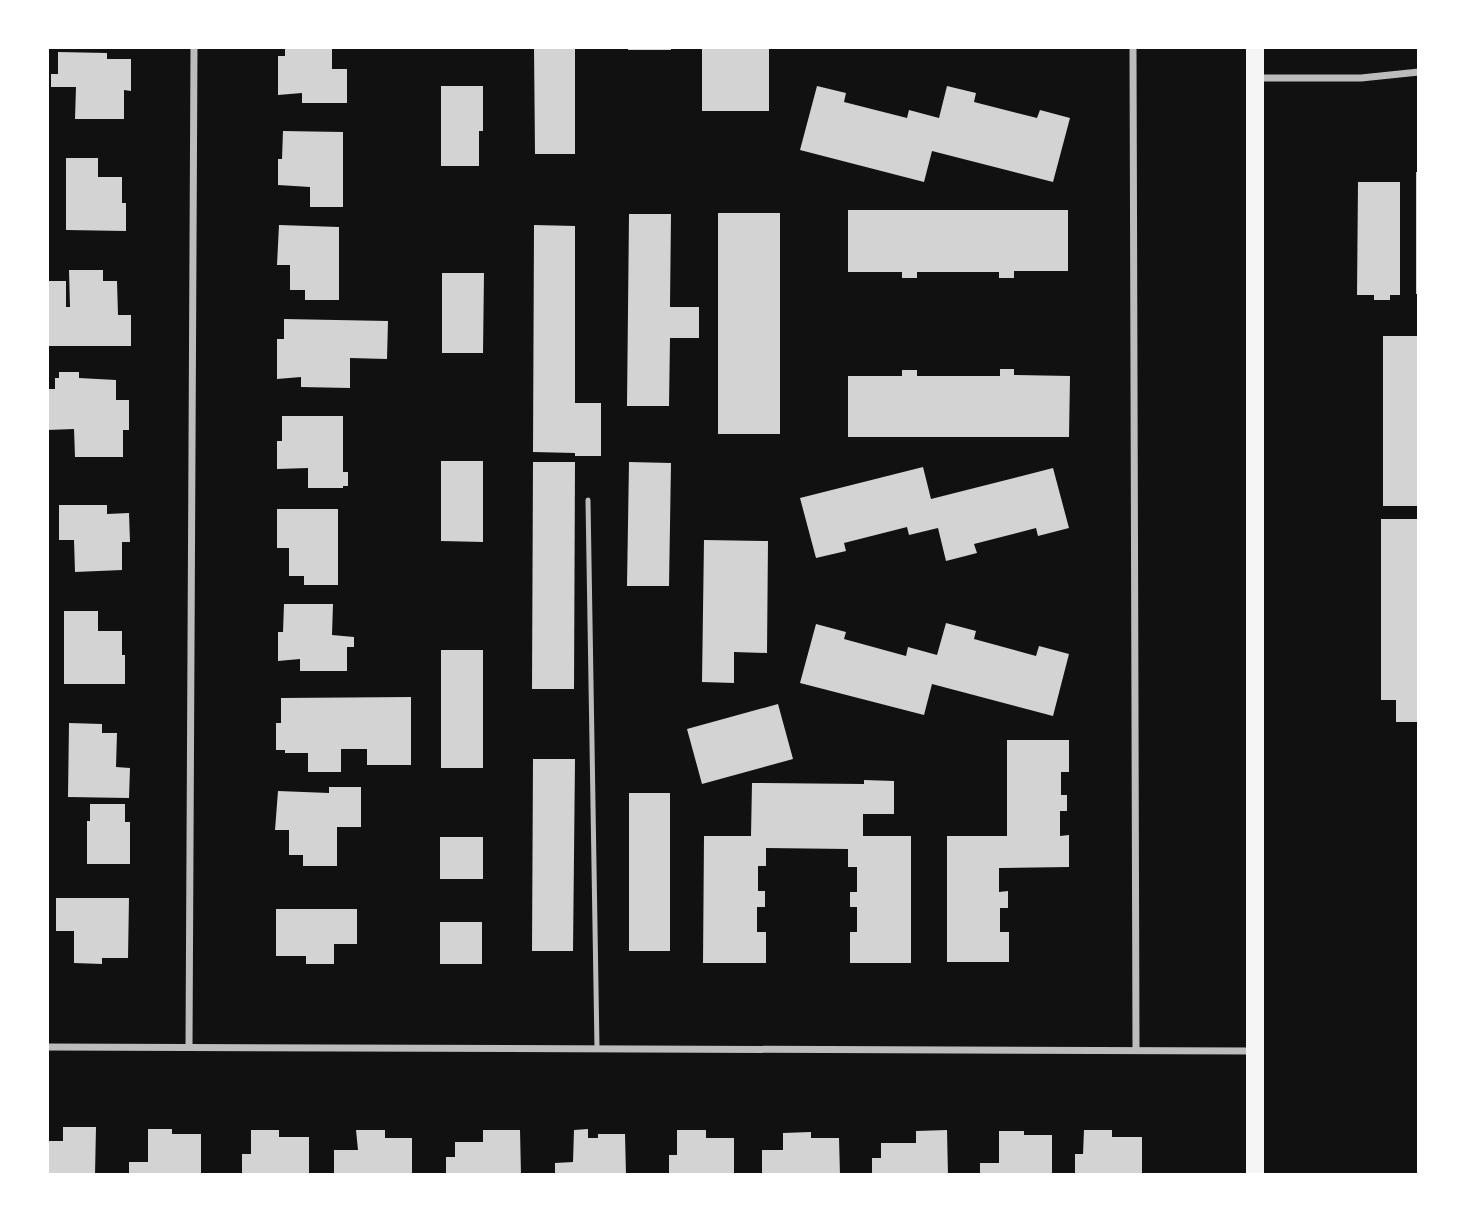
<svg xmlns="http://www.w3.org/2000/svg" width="1466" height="1222" viewBox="0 0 1466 1222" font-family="Arial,sans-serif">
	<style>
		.building { fill: #d3d3d3 }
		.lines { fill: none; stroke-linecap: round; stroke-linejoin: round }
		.service { stroke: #bcbcbc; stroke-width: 5 }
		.minor { stroke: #bcbcbc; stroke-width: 7 }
		.primary { stroke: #f5f5f5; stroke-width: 18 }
	</style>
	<rect width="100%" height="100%" fill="#111"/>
	<g class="building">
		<path d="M 285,47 L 332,47 L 332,69 L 347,69 L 347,103 L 302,103 L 302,93 L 278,95 L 278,56 L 285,56 Z"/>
		<path d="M 534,47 L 575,47 L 575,154 L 535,154 Z"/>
		<rect x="628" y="47" width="43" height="3"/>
		<rect x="702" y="47" width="67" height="64"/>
		<path d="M 58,52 L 107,53 L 107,59 L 131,59 L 131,91 L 124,90 L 124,119 L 75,119 L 76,87 L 51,87 L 51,74 L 58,74 Z"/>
		<path d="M 441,86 L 483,86 L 483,131 L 479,131 L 479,166 L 441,166 Z"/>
		<path d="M 817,86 L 846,93 L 844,102 L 907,118 L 909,110 L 939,118 L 947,86 L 976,93 L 974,102 L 1037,118 L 1040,110 L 1070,118 L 1053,182 L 932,151 L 924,182 L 800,150 Z"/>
		<path d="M 283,131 L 343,132 L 343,207 L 310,207 L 310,187 L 278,185 L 278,159 L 282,159 Z"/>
		<path d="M 66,158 L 98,158 L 98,177 L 122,177 L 122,203 L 126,203 L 126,231 L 66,230 Z"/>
		<rect x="1416" y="172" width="3" height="122"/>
		<path d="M 1358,182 L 1400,182 L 1400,295 L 1390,295 L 1390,300 L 1374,300 L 1374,295 L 1357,295 Z"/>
		<path d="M 848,210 L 1068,210 L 1068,271 L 1014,271 L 1014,278 L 999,278 L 999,272 L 917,272 L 917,278 L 902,278 L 902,272 L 848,272 Z"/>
		<rect x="718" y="213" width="62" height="221"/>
		<path d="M 629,214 L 671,214 L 670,307 L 699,307 L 699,338 L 670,338 L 669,406 L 627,406 Z"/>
		<path d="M 279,225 L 339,227 L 339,300 L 305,300 L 305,290 L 290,290 L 290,265 L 277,265 Z"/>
		<path d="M 534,225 L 575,226 L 575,403 L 601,403 L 601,456 L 575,456 L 575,453 L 533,452 Z"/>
		<path d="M 69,270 L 103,270 L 103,281 L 117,281 L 118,315 L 131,315 L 131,346 L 47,346 L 47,281 L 66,281 L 66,307 L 70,307 Z"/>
		<path d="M 442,273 L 484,273 L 483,353 L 442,353 Z"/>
		<path d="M 284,319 L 388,321 L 387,359 L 350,358 L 350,388 L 301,387 L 301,377 L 277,379 L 277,339 L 284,339 Z"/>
		<rect x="1383" y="336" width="36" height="170"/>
		<path d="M 1000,369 L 1014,369 L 1014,375 L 1070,376 L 1069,437 L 848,437 L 848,376 L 902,376 L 902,370 L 917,370 L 917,376 L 1000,376 Z"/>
		<path d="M 59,372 L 79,372 L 79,378 L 116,380 L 116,400 L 129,400 L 129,430 L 123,430 L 123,457 L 75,457 L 74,429 L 47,430 L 47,389 L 55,389 L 55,378 L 59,378 Z"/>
		<path d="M 282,416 L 343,416 L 343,472 L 348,472 L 348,486 L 343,486 L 343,488 L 308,488 L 308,468 L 277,469 L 277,441 L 282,441 Z"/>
		<path d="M 441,461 L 483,461 L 483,542 L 441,541 Z"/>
		<path d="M 533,462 L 575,462 L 574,689 L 532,689 Z"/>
		<path d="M 629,462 L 671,463 L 669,586 L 627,586 Z"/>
		<path d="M 923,467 L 931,499 L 1053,468 L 1069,528 L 1038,536 L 1036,528 L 974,544 L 977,553 L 946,561 L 938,528 L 909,535 L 907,527 L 844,543 L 846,551 L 816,558 L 800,498 Z"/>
		<path d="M 59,505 L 107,505 L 107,514 L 129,513 L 130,542 L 122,542 L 122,570 L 75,572 L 74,540 L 59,540 Z"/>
		<path d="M 277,509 L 338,509 L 338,585 L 304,585 L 304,576 L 289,576 L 289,548 L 277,548 Z"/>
		<path d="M 1381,519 L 1419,519 L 1419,722 L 1396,722 L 1396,700 L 1381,700 Z"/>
		<path d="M 704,540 L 768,541 L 767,653 L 734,652 L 734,683 L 702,682 Z"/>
		<path d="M 284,604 L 333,604 L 332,635 L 354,637 L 354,647 L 347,647 L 347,671 L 300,671 L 300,659 L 278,661 L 278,632 L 283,632 Z"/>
		<path d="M 64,611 L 98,611 L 98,631 L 122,631 L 122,655 L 125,655 L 125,684 L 64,684 Z"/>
		<path d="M 946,623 L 976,631 L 974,639 L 1036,656 L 1039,646 L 1069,654 L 1053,716 L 932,684 L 924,715 L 800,683 L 816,624 L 846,632 L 844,639 L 906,656 L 908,647 L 937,655 Z"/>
		<rect x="441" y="650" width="42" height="118"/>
		<path d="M 411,697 L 411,765 L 367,765 L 367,749 L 341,749 L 341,772 L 308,772 L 308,753 L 285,753 L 285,750 L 276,750 L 276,723 L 281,723 L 281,698 Z"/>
		<path d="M 778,704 L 793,759 L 702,784 L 687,729 Z"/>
		<path d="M 69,723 L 102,724 L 102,733 L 117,733 L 116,767 L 130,768 L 129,798 L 68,797 Z"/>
		<path d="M 1007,740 L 1069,740 L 1069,772 L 1061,772 L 1061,795 L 1067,795 L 1067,811 L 1060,811 L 1060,836 L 1069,835 L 1069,867 L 999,868 L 999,892 L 1008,891 L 1008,908 L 1000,908 L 1000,932 L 1009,932 L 1009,962 L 947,962 L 947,836 L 1007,836 Z"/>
		<path d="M 533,759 L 575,759 L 573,951 L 532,951 Z"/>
		<path d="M 864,780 L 894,781 L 894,814 L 863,814 L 863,836 L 911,836 L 911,963 L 850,963 L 850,932 L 857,932 L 857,907 L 850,907 L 850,892 L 857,892 L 857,867 L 848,867 L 848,849 L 766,848 L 766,866 L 758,866 L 758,891 L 765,891 L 765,907 L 757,907 L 757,932 L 766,932 L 766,963 L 703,963 L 704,836 L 751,836 L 752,783 L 864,784 Z"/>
		<path d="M 329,787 L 361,787 L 361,827 L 337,827 L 337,866 L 303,866 L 303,855 L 289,855 L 289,830 L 275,830 L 278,791 L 329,793 Z"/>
		<rect x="629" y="793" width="41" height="158"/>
		<path d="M 90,804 L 125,804 L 125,822 L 130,822 L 130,864 L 87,864 L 87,821 L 90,821 Z"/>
		<rect x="440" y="837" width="43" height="42"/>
		<path d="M 56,898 L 129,898 L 128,958 L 102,958 L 102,964 L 74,963 L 74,931 L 56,931 Z"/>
		<path d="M 276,909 L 357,909 L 357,944 L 334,944 L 334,964 L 306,964 L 306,956 L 276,956 Z"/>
		<rect x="440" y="922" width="42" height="42"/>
		<path d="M 63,1127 L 96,1127 L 95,1175 L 47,1175 L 47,1141 L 63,1141 Z"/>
		<path d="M 148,1129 L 172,1129 L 172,1134 L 201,1134 L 201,1175 L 129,1175 L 129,1162 L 148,1162 Z"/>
		<path d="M 588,1129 L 588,1138 L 598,1138 L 598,1134 L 625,1134 L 626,1175 L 555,1175 L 555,1163 L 573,1162 L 574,1130 Z"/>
		<path d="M 251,1130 L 279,1130 L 279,1137 L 309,1137 L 309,1175 L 242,1175 L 242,1154 L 251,1154 Z"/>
		<path d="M 356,1130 L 385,1130 L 385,1138 L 412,1138 L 412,1175 L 334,1175 L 334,1150 L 358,1150 Z"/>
		<path d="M 483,1130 L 520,1130 L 521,1175 L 446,1175 L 446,1157 L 455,1157 L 455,1142 L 483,1142 Z"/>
		<path d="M 677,1130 L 706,1130 L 706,1138 L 734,1138 L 734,1175 L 669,1175 L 669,1155 L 677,1155 Z"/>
		<path d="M 947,1130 L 948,1175 L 872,1175 L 872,1158 L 881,1158 L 881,1143 L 916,1143 L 916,1131 Z"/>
		<path d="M 1084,1130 L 1112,1130 L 1112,1137 L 1142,1137 L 1142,1175 L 1075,1175 L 1075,1154 L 1083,1154 Z"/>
		<path d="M 999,1131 L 1024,1131 L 1024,1135 L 1052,1135 L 1052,1175 L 980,1175 L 980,1163 L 999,1163 Z"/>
		<path d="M 811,1132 L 811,1138 L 839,1138 L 840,1175 L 762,1175 L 762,1150 L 783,1150 L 783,1133 Z"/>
	</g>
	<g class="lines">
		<path class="service" d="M 588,500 L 597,1048"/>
		<g class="minor">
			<path d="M 1133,47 L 1136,1050"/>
			<path d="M 1255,78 L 1361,78 L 1419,72"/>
			<path d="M 47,1047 L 1254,1051"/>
			<path d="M 189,1047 L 194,47"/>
		</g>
		<path class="primary" d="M 1255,1175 L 1255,47"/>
	</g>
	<rect width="1466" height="1222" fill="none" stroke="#ffffff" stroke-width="98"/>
</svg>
